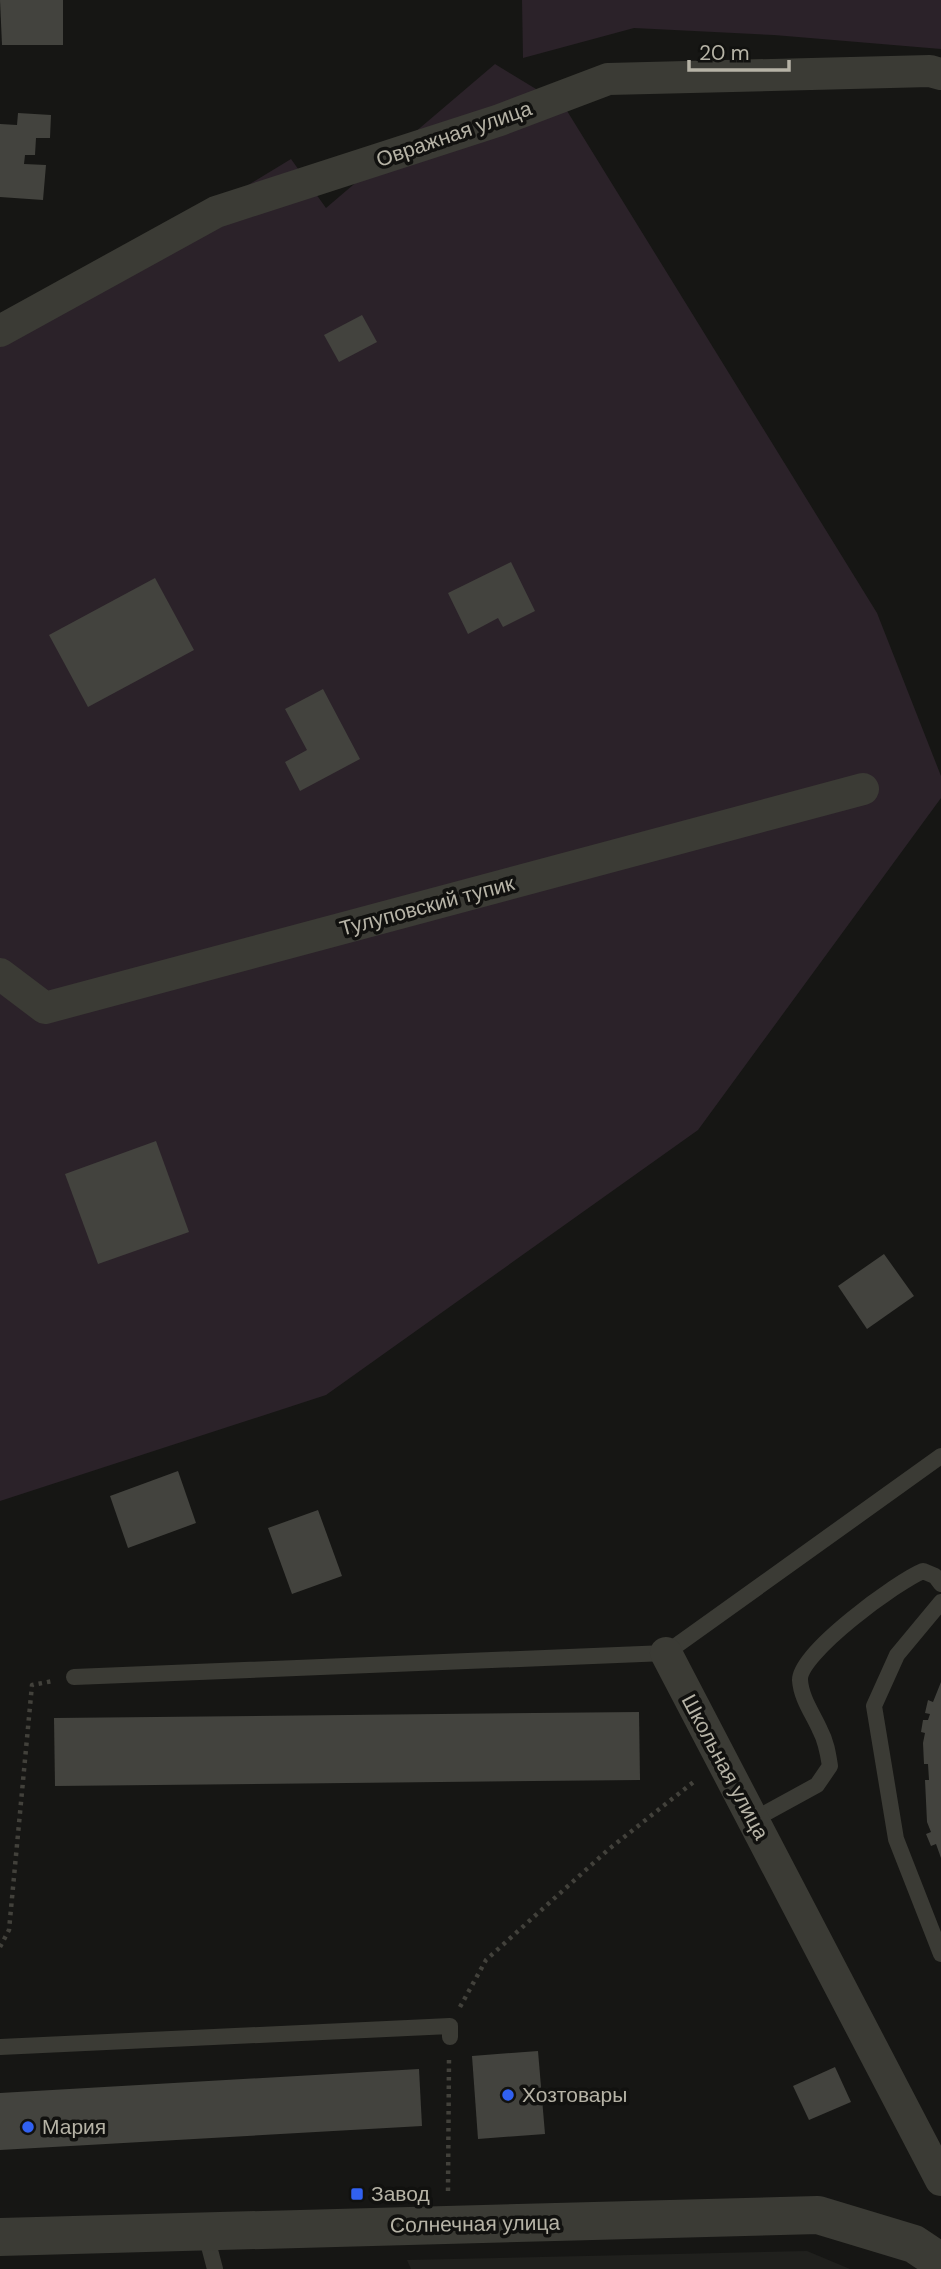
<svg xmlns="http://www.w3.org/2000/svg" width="941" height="2269" viewBox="0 0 941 2269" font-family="'DM Sans',sans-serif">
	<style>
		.built { fill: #20201d }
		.green { fill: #2b2229 }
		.building { fill: #43433e }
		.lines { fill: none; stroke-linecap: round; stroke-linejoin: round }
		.path { stroke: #42413b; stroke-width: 4.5; stroke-dasharray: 3.5 5; stroke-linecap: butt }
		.service { stroke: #3b3b35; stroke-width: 16 }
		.minor { stroke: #3b3b35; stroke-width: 32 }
		.tertiary { stroke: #3b3b35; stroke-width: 38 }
		.poi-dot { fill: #3161f1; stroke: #11110f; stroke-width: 2.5 }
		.labels { text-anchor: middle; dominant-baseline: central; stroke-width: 7; stroke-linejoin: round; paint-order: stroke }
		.street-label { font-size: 21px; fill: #b6b3a6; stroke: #11110f }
		.poi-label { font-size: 21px; fill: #b6b3a6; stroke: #11110f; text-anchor: start }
	</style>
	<rect width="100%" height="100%" fill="#161614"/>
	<path class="built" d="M 807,2251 L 850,2269 L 411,2269 L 407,2260 Z"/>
	<g class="green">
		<path d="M 522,0 L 941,0 L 941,49 L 774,35 L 634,28 L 523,58 Z"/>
		<path d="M 495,64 L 564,106 L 877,613 L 941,776 L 941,798 L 698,1130 L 326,1395 L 0,1501 L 0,336 L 291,159 L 326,208 Z"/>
	</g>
	<g class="building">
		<path d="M 0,0 L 63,0 L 63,45 L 2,45 Z"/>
		<path d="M 18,113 L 51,115 L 50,138 L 36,138 L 35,155 L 25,155 L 24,164 L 46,165 L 43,200 L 0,197 L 0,124 L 17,125 Z"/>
		<path d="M 362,315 L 377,342 L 339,362 L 324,335 Z"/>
		<path d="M 511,562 L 535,611 L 503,627 L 498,618 L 468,634 L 448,593 Z"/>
		<path d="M 155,578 L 194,650 L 88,707 L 49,635 Z"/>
		<path d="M 323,689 L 360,759 L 300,791 L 285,762 L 307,750 L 285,709 Z"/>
		<path d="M 156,1141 L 189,1232 L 98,1264 L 65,1174 Z"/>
		<path d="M 884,1254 L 914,1296 L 867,1329 L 838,1286 Z"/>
		<path d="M 178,1471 L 196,1523 L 128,1548 L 110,1496 Z"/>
		<path d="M 318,1510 L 342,1576 L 292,1594 L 268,1528 Z"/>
		<path d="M 941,1682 L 941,1858 L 936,1844 L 931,1846 L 926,1834 L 931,1832 L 927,1822 L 925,1780 L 929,1780 L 928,1764 L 924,1764 L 923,1743 L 925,1733 L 921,1732 L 923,1720 L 928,1720 L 930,1714 L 925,1713 L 928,1700 L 933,1702 Z"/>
		<path d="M 639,1712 L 640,1780 L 55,1786 L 54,1718 Z"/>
		<path d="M 538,2051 L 545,2134 L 478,2139 L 472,2056 Z"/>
		<path d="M 835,2067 L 851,2102 L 809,2120 L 793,2086 Z"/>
		<path d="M 419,2069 L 422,2126 L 0,2150 L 0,2093 Z"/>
	</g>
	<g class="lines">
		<g class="path">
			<path d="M 0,1947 L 9,1930 L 32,1685 L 53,1681"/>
			<path d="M 460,2007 L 486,1960 L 609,1849 L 696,1780"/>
			<path d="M 448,2191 L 449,2059"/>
		</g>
		<g class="service">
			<path d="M 941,1602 L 897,1655 L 874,1706 L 896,1839 L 941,1954"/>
			<path d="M 74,1677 L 666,1653 L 941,1456"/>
			<path d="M 753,1820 L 817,1785 L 830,1766 C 828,1753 826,1741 820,1730 C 813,1714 801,1698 800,1680 C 799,1653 898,1581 923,1571 L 935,1576 L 941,1584"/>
			<path d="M 0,2047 L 450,2026 L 450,2037"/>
			<path d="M 205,2231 L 215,2269"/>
		</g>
		<g class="minor">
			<path d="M 0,331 L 216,212 L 500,120 L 608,79 L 930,71 L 941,74"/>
			<path d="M 0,974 L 45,1008 L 863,789"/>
			<path d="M 666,1653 L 941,2180"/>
		</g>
		<path class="tertiary" d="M 0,2237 L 818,2215 L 914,2244 L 941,2262"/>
	</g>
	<g class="poi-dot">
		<circle cx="508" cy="2095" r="7"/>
		<circle cx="28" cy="2127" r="7"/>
		<rect x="350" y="2187" width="14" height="14" rx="3.5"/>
	</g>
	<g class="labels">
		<g class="street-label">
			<text transform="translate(454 134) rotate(-19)">Овражная улица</text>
			<text transform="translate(427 906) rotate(-15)">Тулуповский тупик</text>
			<text transform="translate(725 1767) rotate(62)">Школьная улица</text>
			<text transform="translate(475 2224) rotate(-1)">Солнечная улица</text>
		</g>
		<g class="poi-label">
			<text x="522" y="2095">Хозтовары</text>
			<text x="42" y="2127">Мария</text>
			<text x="371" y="2194">Завод</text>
		</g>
	</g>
	<path d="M689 60v10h100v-10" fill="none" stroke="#b6b3a6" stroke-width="3.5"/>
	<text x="699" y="60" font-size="21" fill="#b6b3a6" stroke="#11110f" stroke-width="5" paint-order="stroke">20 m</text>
</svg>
